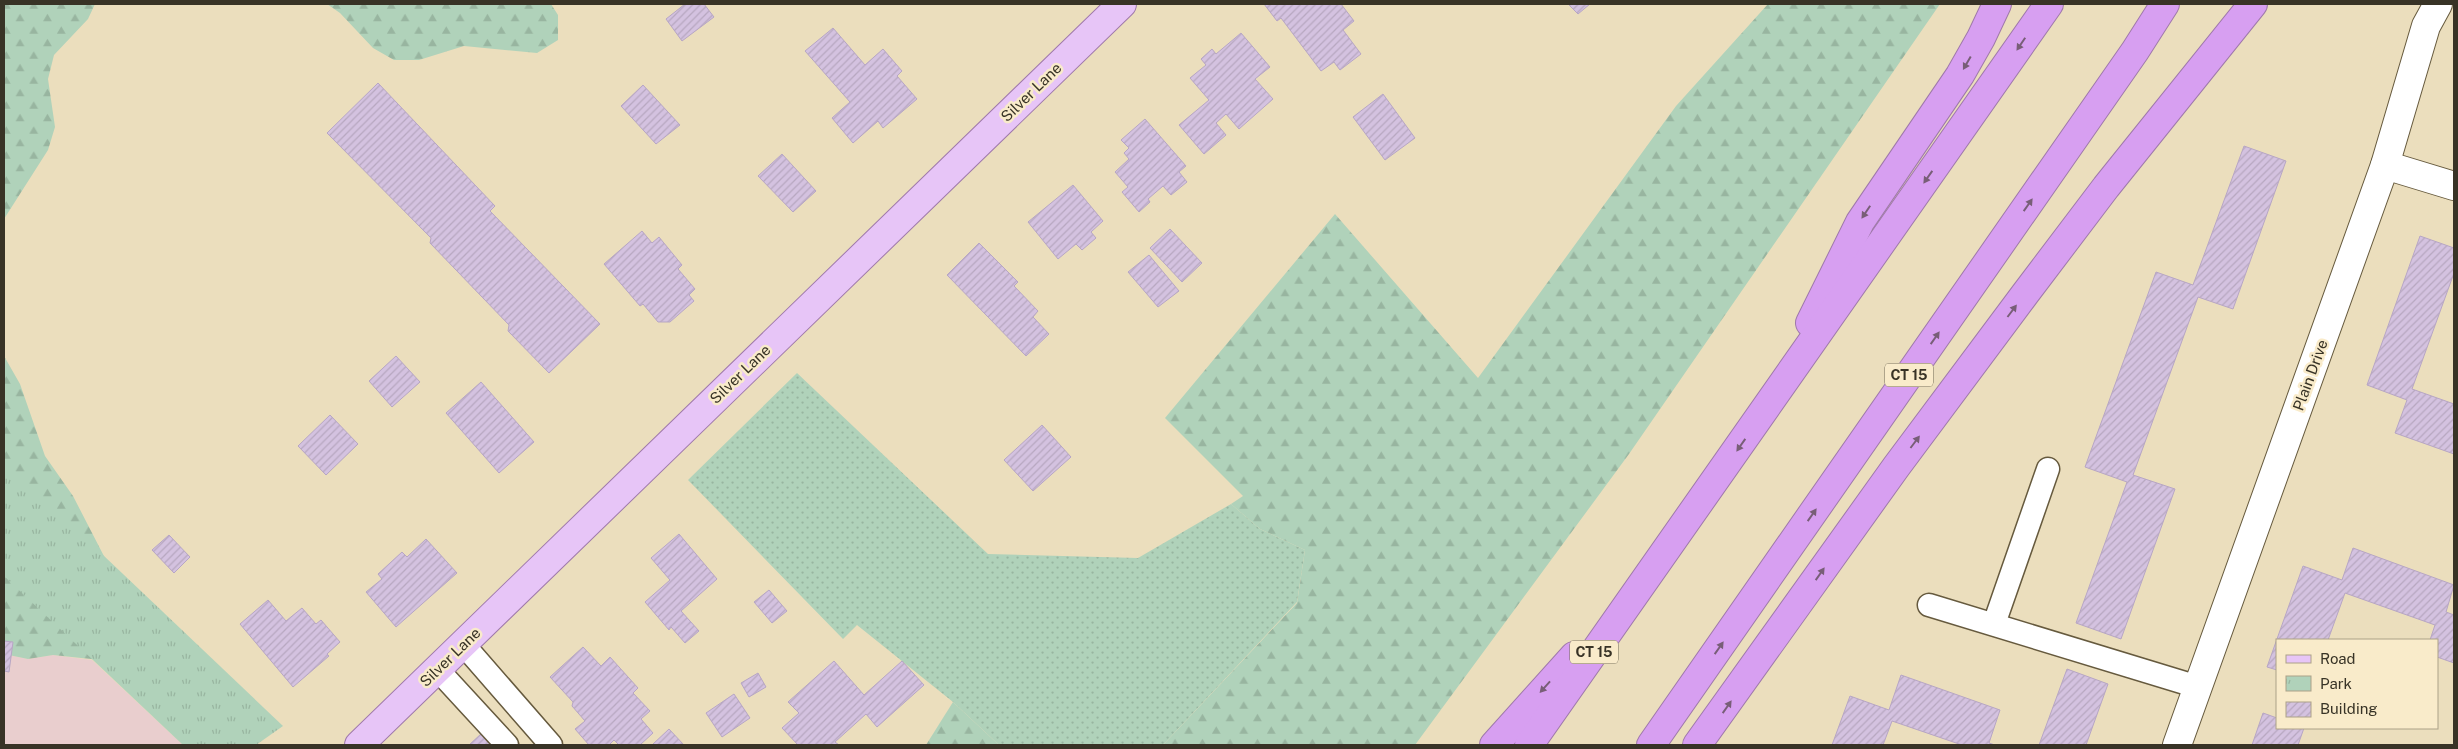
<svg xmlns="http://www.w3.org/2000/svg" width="2458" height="749" viewBox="0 0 2458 749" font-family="'Public Sans',sans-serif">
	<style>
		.commercial { fill: #e9cece }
		.grass { fill: url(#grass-dots) }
		.forest { fill: url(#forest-firs) }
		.park { fill: url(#park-tufts) }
		.building { fill: url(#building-hatch); stroke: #b7a6c4 }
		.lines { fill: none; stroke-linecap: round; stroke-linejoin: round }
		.service-casing { stroke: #665a3e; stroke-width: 25 }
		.minor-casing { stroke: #665a3e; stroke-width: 30 }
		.primary-casing { stroke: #9f79aa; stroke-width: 30 }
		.motorway-casing { stroke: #9f79aa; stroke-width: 30 }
		.service { stroke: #fff; stroke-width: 22 }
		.minor { stroke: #fff; stroke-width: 28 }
		.primary { stroke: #e7c5f7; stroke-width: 28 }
		.motorway { stroke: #d79ff1; stroke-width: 28 }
		.oneway { fill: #785e77 }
		.labels { text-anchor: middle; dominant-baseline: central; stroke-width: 5; stroke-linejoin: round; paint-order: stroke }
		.shield { fill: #f9ebca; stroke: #726a57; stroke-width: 1 }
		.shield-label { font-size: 14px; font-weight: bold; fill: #383326 }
		.street-label { font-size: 15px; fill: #383326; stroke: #f9ebca }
	</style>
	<defs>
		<pattern id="grass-dots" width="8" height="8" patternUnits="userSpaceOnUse" patternTransform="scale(1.25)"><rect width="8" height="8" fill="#b0d2ba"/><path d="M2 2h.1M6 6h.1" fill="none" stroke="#98b5a0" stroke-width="1.8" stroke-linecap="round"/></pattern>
		<pattern id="forest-firs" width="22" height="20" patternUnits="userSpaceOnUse" patternTransform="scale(1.25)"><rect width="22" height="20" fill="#b0d2ba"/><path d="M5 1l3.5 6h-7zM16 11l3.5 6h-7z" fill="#98b5a0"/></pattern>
		<pattern id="park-tufts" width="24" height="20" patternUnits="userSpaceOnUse" patternTransform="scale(1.25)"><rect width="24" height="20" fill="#b0d2ba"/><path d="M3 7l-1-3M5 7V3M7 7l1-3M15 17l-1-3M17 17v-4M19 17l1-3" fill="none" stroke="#98b5a0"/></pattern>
		<pattern id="building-hatch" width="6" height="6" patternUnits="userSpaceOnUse" patternTransform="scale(1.25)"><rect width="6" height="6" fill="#d4c2e0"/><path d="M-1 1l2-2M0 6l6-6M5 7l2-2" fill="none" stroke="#b7a7c0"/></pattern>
	</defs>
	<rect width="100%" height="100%" fill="#ebdebd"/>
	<path class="commercial" d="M 4,654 L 28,659 L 53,655 L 92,660 L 183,745 L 4,745 Z"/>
	<path class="grass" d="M 797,373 L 988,554 L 1138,558 L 1231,504 L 1260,529 L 1305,550 L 1297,602 L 1163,745 L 999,745 L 953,702 L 857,625 L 843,639 L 688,480 Z"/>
	<g class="forest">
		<path d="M 4,4 L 95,4 L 88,19 L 54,55 L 48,79 L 55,127 L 48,150 L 4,219 Z"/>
		<path d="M 327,4 L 551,4 L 558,15 L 558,40 L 537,53 L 464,46 L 419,60 L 394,60 L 373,48 L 340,13 Z"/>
		<path d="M 1768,4 L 1940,4 L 1629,454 L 1415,745 L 1163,745 L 1297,603 L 1305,550 L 1260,529 L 1231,504 L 1243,496 L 1165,418 L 1335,214 L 1478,378 L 1676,106 Z"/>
		<path d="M 4,356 L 20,384 L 45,456 L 73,496 L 107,562 L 100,660 L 53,655 L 28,659 L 4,654 Z"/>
		<path d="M 953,702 L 999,745 L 926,745 Z"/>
	</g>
	<path class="park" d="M 4,461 L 283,726 L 256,745 L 183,745 L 4,576 Z"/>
	<g class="building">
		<path d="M 685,4 L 704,4 L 714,17 L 682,41 L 666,19 Z"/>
		<path d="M 1264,4 L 1341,4 L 1354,21 L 1343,30 L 1361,54 L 1340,70 L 1334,62 L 1321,71 L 1281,18 L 1277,21 Z"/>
		<path d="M 1568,4 L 1590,4 L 1578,14 Z"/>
		<path d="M 833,28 L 865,65 L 883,49 L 902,71 L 897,76 L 917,99 L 883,128 L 878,121 L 853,143 L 832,118 L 850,102 L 805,51 Z"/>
		<path d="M 1241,33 L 1270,67 L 1255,79 L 1273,99 L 1239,129 L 1226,114 L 1216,123 L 1226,135 L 1204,154 L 1179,125 L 1209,100 L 1190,78 L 1206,65 L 1201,59 L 1212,49 L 1216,54 Z"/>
		<path d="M 378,83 L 495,206 L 490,211 L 600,324 L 549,373 L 508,331 L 509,325 L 430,243 L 431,238 L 327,133 Z"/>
		<path d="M 643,85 L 680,125 L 656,144 L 621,106 Z"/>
		<path d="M 1383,94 L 1415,138 L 1385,160 L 1353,117 Z"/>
		<path d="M 1145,119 L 1186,166 L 1179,172 L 1187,182 L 1171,195 L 1163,186 L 1148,199 L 1150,202 L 1139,212 L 1122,192 L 1128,187 L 1115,172 L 1129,159 L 1124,153 L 1129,148 L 1121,140 Z"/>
		<path d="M 2244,146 L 2286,161 L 2233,309 L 2198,297 L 2133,475 L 2175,489 L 2121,639 L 2076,623 L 2127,482 L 2085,467 L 2156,272 L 2193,285 Z"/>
		<path d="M 782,154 L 816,191 L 793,212 L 758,176 Z"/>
		<path d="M 1073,185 L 1103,221 L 1091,232 L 1096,238 L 1082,250 L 1076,244 L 1058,259 L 1028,222 Z"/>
		<path d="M 1170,229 L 1202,263 L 1182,282 L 1150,248 Z"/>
		<path d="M 642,231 L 652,243 L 659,237 L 682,265 L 678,269 L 695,289 L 689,295 L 694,301 L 670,322 L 658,322 L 643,304 L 640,306 L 604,264 Z"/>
		<path d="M 2420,236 L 2454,248 L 2454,273 L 2412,389 L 2454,404 L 2454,454 L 2395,433 L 2407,400 L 2367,385 Z"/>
		<path d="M 979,243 L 1018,282 L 1014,286 L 1038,311 L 1033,317 L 1049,334 L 1026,356 L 947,275 Z"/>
		<path d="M 1149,255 L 1179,291 L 1158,307 L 1128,272 Z"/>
		<path d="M 396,356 L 420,382 L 392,407 L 369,381 Z"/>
		<path d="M 481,382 L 534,442 L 499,473 L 446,413 Z"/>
		<path d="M 330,415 L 358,444 L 326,475 L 298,446 Z"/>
		<path d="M 1042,425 L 1071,457 L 1033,491 L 1004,460 Z"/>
		<path d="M 679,534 L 717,579 L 681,611 L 699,631 L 685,643 L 671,627 L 669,630 L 645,602 L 670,580 L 651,558 Z"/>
		<path d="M 169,535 L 190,557 L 174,573 L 152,550 Z"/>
		<path d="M 426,539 L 457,573 L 396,627 L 366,592 L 382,579 L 378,574 L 402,552 L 407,557 Z"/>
		<path d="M 2353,548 L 2454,585 L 2446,612 L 2454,615 L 2454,663 L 2437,657 L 2437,640 L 2430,640 L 2435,625 L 2345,593 L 2328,640 L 2277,640 L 2277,670 L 2267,667 L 2303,566 L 2342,580 Z"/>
		<path d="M 769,590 L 787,611 L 772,623 L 754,602 Z"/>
		<path d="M 268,600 L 286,621 L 302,608 L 316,624 L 321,620 L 340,642 L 327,654 L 329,656 L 293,687 L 240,624 Z"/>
		<path d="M 4,641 L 13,642 L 9,672 L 4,671 Z"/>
		<path d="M 583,647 L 601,666 L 610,657 L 638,688 L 633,693 L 650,711 L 641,719 L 653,733 L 640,745 L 619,745 L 614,740 L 609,745 L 589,745 L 575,729 L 585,721 L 572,706 L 573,702 L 550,677 Z"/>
		<path d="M 834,661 L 864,695 L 902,661 L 924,685 L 877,727 L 866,714 L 835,742 L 839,745 L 798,745 L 782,728 L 799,713 L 788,702 Z"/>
		<path d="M 2067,669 L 2108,684 L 2086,745 L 2039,745 Z"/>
		<path d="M 758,673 L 766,687 L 749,697 L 741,683 Z"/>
		<path d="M 1901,675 L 2000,710 L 1989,743 L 1995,745 L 1962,745 L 1892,721 L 1883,745 L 1832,745 L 1850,696 L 1889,710 Z"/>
		<path d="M 734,694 L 750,718 L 722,737 L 706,713 Z"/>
		<path d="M 2263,713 L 2277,718 L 2277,728 L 2304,728 L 2298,745 L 2252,745 Z"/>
		<path d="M 669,729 L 684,745 L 652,745 Z"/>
		<path d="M 482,733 L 493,745 L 469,745 Z"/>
	</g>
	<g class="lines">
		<defs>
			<g id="service">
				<path d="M 1929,605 L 2198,687"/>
				<path d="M 1994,624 L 2048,469"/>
				<path d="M 463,644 L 551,745"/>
				<path d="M 437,669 L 507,745"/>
			</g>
			<g id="minor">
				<path d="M 2385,165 L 2454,186"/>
				<path d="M 2177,745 L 2385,165 L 2426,26 L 2438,4"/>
			</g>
			<path id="primary" d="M 359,745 L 1122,4"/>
			<g id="motorway">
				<path d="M 1810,323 L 1860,222 L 1960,75 L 1981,38 L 1997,4"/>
				<path d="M 1494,745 L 1574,656"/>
				<path d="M 1529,745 L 2049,4"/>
				<path d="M 1651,745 L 2135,51 L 2165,4"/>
				<path d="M 1697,745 L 1896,467 L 2025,294 L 2106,187 L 2253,4"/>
			</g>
		</defs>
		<use href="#service" class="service-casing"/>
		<use href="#minor" class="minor-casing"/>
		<use href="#primary" class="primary-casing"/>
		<use href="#motorway" class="motorway-casing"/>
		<use href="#service" class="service"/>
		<use href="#minor" class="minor"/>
		<use href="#primary" class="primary"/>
		<use href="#motorway" class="motorway"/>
	</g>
	<defs><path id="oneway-solid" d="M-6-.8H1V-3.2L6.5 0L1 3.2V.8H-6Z" transform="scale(1.25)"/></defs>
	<g class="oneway">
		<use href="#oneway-solid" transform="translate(2021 44) rotate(124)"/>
		<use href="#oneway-solid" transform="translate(1967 63) rotate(120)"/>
		<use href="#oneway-solid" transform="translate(1928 177) rotate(125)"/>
		<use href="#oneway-solid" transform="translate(2028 205) rotate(-55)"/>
		<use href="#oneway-solid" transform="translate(1866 212) rotate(124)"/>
		<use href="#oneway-solid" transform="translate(2012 311) rotate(-53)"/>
		<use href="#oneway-solid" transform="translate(1935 338) rotate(-55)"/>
		<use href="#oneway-solid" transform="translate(1915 442) rotate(-53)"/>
		<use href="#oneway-solid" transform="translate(1741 445) rotate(125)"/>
		<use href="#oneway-solid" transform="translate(1812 515) rotate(-55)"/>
		<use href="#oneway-solid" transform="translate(1820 574) rotate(-55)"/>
		<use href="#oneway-solid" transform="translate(1719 648) rotate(-55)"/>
		<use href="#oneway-solid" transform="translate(1545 687) rotate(132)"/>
		<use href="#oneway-solid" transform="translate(1727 707) rotate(-55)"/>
	</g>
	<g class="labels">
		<g class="shield">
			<rect x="1885" y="363.5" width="48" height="23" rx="4"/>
			<rect x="1570" y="640.5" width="48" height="23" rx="4"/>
		</g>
		<g class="shield-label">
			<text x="1909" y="375">CT 15</text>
			<text x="1594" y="652">CT 15</text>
		</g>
		<g class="street-label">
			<text transform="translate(1031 92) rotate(-44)">Silver Lane</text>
			<text transform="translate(740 374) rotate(-44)">Silver Lane</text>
			<text transform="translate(2310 375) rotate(-70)">Plain Drive</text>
			<text transform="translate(450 657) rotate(-44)">Silver Lane</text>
		</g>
	</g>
	<rect width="2458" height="749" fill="none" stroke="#383326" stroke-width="10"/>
	<rect x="2276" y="639" width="162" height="90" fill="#f9ebca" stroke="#aca188"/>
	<rect x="2286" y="655" width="25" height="8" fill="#e7c5f7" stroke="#aca188"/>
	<text x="2320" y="664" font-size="15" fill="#383326">Road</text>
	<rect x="2286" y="676" width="25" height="15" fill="url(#park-tufts)" stroke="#aca188"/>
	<text x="2320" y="689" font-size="15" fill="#383326">Park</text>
	<rect x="2286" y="702" width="25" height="15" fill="url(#building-hatch)" stroke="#aca188"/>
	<text x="2320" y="714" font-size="15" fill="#383326">Building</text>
</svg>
